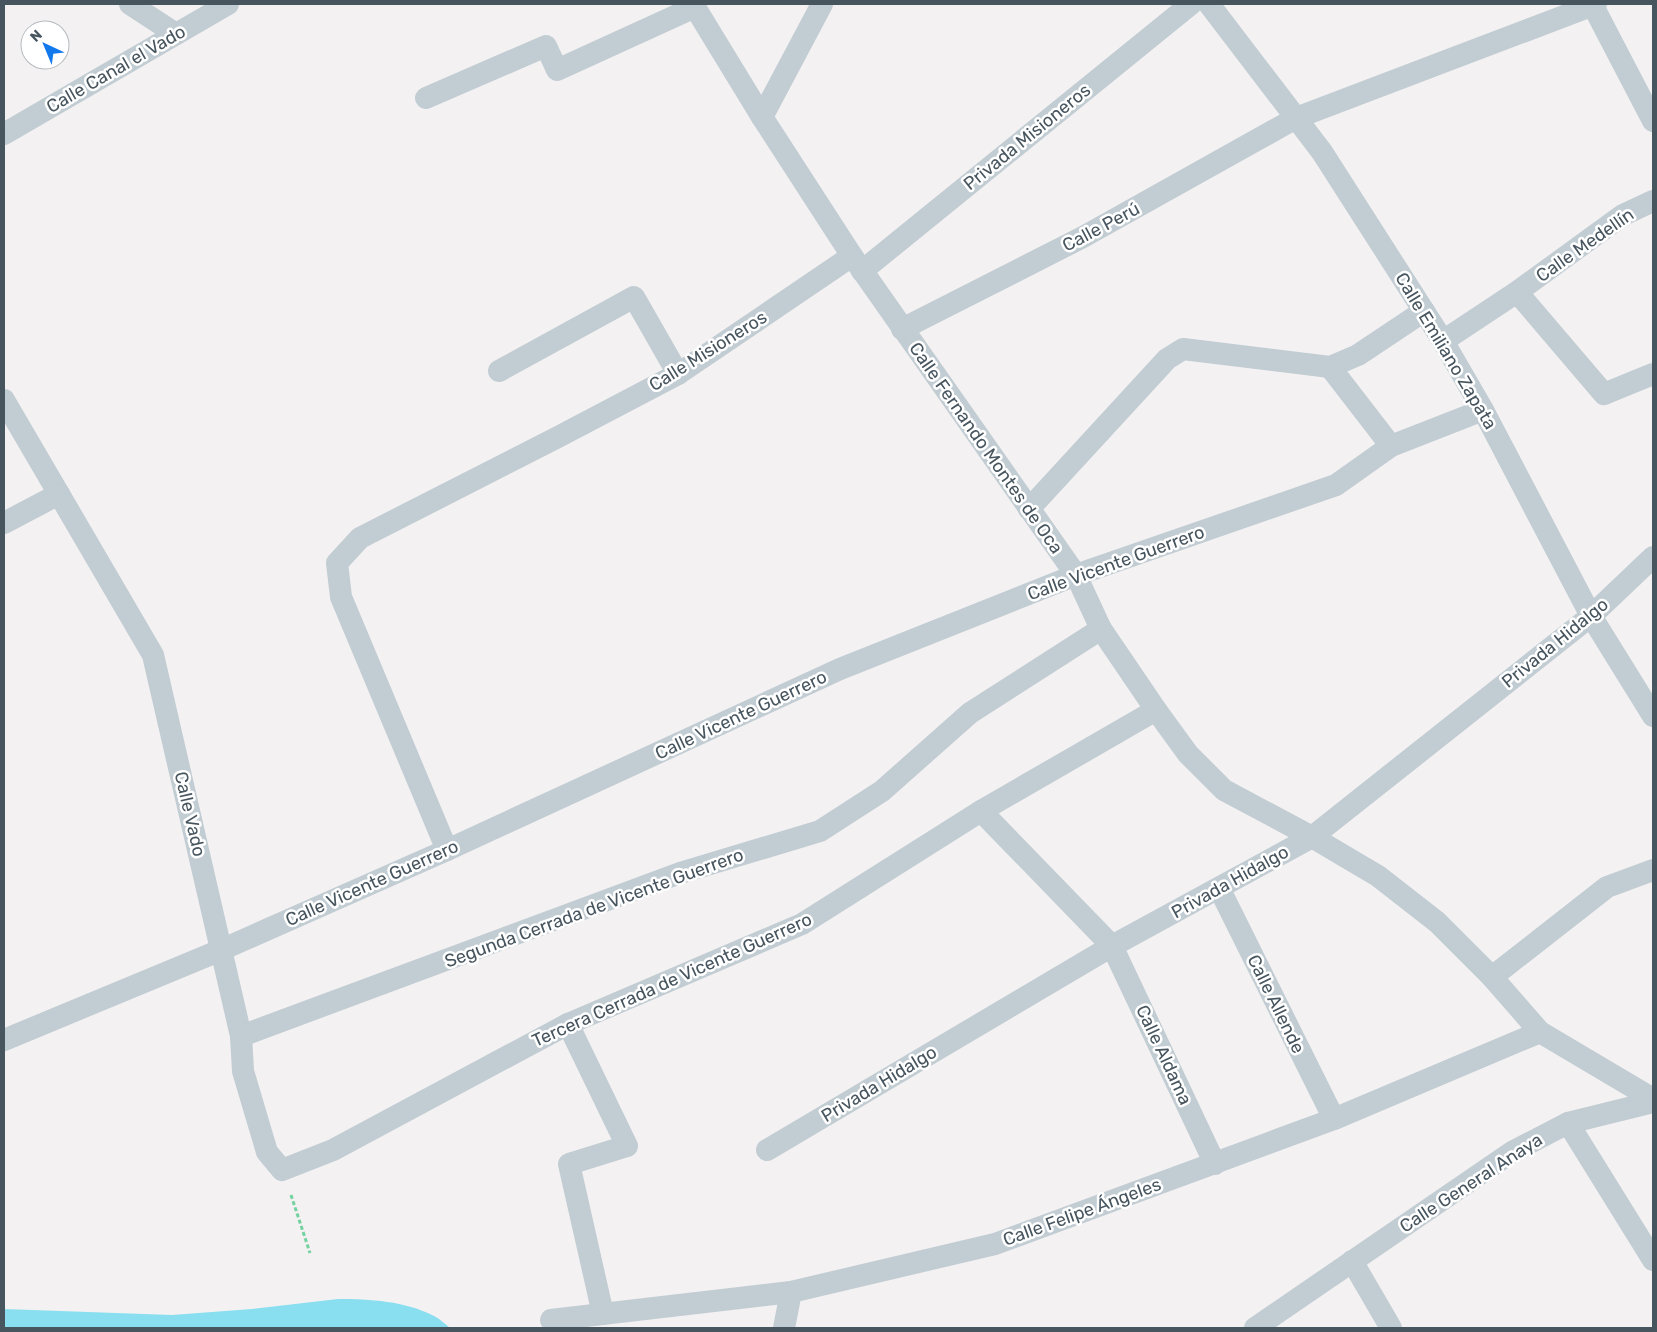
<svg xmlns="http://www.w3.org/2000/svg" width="1657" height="1332" viewBox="0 0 1657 1332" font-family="Rubik,sans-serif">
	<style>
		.water { fill: #89dff0 }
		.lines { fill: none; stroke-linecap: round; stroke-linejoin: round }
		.path { stroke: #74d1a0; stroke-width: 3; stroke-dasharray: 4 2.5; stroke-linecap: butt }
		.street { stroke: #c1ccd3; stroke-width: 22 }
		.labels { text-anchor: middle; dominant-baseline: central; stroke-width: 5; stroke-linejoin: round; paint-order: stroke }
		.street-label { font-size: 18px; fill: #47555f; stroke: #fff }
	</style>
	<rect width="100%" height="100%" fill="#f3f1f1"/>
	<path class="water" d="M 338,1299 C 370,1299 405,1301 434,1316 C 440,1319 445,1324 450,1328 L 4,1328 L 4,1309 L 172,1315 L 252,1309 Z"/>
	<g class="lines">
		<path class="path" d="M 291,1195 L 310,1253"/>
		<g class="street">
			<path d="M 130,4 L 176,34"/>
			<path d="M 693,4 L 762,117 L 852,256 L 1076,575 L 1101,629 L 1156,710 L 1188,754 L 1224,790 L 1312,837 L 1378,876 L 1437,922 L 1492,977 L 1540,1032 L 1653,1099"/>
			<path d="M 1209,4 L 1322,152 L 1443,341 L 1483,410 L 1591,616 L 1653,716"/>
			<path d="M 1592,4 L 1653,121"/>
			<path d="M 426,98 L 546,46 L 557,70 L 695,7"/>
			<path d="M 762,117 L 822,4"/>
			<path d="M 4,134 L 228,4"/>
			<path d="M 862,271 L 1191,4"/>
			<path d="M 1517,292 L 1604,394 L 1653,374"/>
			<path d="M 902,329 L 1083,237 L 1296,118 L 1596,4"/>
			<path d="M 1443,341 L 1517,292 L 1623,215 L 1653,201"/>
			<path d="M 1330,367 L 1391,446"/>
			<path d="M 499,371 L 634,297 L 678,374"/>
			<path d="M 4,400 L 153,655 L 241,1036 L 243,1071 L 267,1152 L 282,1170 L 333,1150 L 568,1024 L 802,924 L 981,811 L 1156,710"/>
			<path d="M 1029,509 L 1167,359 L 1183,349 L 1330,367 L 1358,355 L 1424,311"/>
			<path d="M 4,523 L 59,494"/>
			<path d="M 981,811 L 1112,946 L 1215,1164"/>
			<path d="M 447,850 L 341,597 L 337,563 L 360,538 L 558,437 L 678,374 L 852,256"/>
			<path d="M 1219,888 L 1334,1119"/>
			<path d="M 1492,977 L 1607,887 L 1653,870"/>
			<path d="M 568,1024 L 627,1146 L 569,1164 L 603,1314"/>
			<path d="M 241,1036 L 680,873 L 820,831 L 882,791 L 970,713 L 1101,629"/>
			<path d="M 4,1040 L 221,950 L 447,850 L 840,669 L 1076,575 L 1336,485 L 1391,446 L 1483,410"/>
			<path d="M 1568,1123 L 1653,1260"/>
			<path d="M 767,1150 L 1112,946 L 1312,837 L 1591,616 L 1653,557"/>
			<path d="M 1352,1261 L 1391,1328"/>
			<path d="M 551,1320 L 791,1292 L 995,1244 L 1334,1119 L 1540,1032"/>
			<path d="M 784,1328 L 791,1292"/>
			<path d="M 1255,1328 L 1512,1152 L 1568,1123 L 1653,1102"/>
		</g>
	</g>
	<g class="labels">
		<g class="street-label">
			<text transform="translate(116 69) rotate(-30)">Calle Canal el Vado</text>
			<text transform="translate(1027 137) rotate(-39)">Privada Misioneros</text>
			<text transform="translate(1101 227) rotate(-28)">Calle Perú</text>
			<text transform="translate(1585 245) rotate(-35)">Calle Medellín</text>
			<text transform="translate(708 351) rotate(-32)">Calle Misioneros</text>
			<text transform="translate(1446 351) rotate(59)">Calle Emiliano Zapata</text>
			<text transform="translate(986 448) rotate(55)">Calle Fernando Montes de Oca</text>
			<text transform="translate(1116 563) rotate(-20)">Calle Vicente Guerrero</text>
			<text transform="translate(1555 643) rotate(-39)">Privada Hidalgo</text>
			<text transform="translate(741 715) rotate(-25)">Calle Vicente Guerrero</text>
			<text transform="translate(190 814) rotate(77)">Calle Vado</text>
			<text transform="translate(1230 882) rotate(-29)">Privada Hidalgo</text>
			<text transform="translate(372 883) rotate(-24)">Calle Vicente Guerrero</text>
			<text transform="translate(594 908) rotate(-20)">Segunda Cerrada de Vicente Guerrero</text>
			<text transform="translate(672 980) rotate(-24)">Tercera Cerrada de Vicente Guerrero</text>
			<text transform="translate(1276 1004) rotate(64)">Calle Allende</text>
			<text transform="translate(1164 1055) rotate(65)">Calle Aldama</text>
			<text transform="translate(879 1084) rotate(-31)">Privada Hidalgo</text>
			<text transform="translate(1471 1183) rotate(-33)">Calle General Anaya</text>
			<text transform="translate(1082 1212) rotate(-20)">Calle Felipe Ángeles</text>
		</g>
	</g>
	<rect width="1657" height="1332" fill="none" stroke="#47555f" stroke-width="10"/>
	<g transform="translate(45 45) rotate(316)"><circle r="24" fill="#ffffff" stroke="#b5bbbf"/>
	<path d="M0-4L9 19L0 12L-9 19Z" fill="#1179ec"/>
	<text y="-8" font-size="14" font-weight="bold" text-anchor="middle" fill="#47555f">N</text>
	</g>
</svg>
